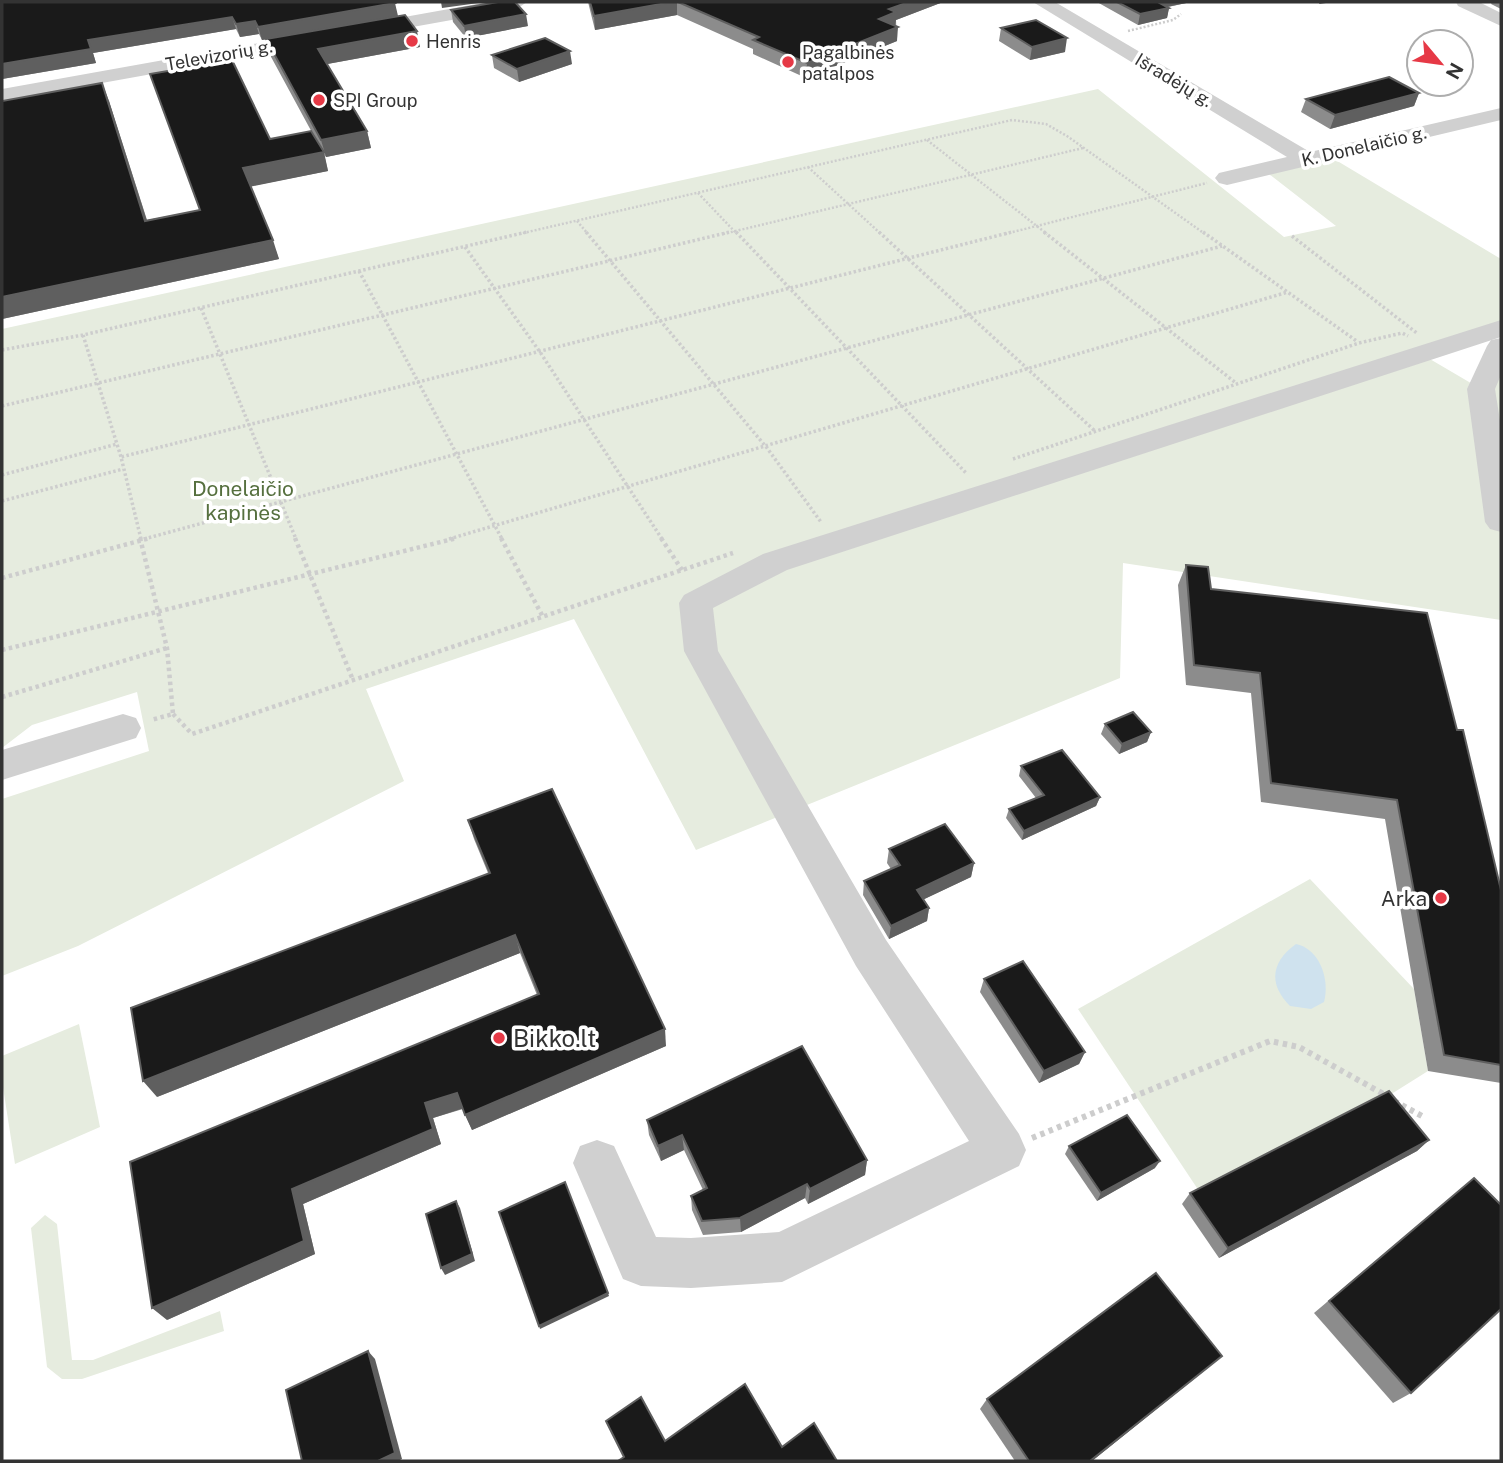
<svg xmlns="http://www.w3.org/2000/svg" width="1503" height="1463" viewBox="0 0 1503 1463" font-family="'Public Sans',sans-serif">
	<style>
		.green { fill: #e6ecdf }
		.water { fill: #cfe2ee }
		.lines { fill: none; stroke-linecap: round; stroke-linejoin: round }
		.path-far3 { stroke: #cdcdcd; stroke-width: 2.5; stroke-dasharray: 2 2; stroke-linecap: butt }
		.path-far2 { stroke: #cdcdcd; stroke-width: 3.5; stroke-dasharray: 2.5 2.5; stroke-linecap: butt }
		.path-far1 { stroke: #cdcdcd; stroke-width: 4.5; stroke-dasharray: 3.5 3.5; stroke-linecap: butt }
		.path { stroke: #cdcdcd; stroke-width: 6; stroke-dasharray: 4.5 4.5; stroke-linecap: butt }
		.minor { fill: #d0d0d0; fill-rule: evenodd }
		.wall { fill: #8c8c8c }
		.shaded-wall { fill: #5f5f5f }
		.building { fill: #1a1a1a; stroke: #5f5f5f; stroke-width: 2 }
		.poi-dot { fill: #e63946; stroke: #fff; stroke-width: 2.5 }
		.labels { text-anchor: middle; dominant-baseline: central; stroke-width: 7; stroke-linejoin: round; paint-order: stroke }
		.far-poi-label { font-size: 18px; fill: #333; stroke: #fff; text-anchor: start }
		.far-street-label { font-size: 18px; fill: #333; stroke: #fff }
		.park-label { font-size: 21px; fill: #56703f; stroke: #fff }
		.poi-label { font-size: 21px; fill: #333; stroke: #fff; text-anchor: end }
		.near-poi-label { font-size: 24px; fill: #333; stroke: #fff; text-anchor: start }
	</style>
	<rect width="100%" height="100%" fill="#fff"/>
	<g class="green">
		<path d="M 1098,89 L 1284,237 L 1336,226 L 1265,171 L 1324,153 L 1501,259 L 1501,329 L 1423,355 L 1481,389 L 1501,346 L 1501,620 L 1123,563 L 1120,678 L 696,850 L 574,619 L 366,689 L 404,781 L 78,946 L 2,976 L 2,799 L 149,751 L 137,692 L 32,725 L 2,748 L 2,329 Z"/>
		<path d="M 1310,879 L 1414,989 L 1428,1071 L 1377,1103 L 1201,1194 L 1078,1009 Z"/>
		<path d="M 79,1024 L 100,1127 L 15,1164 L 2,1081 L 2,1056 Z"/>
		<path d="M 45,1215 L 57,1224 L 72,1360 L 93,1360 L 220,1311 L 224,1331 L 82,1379 L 62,1379 L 47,1367 L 31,1228 Z"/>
	</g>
	<path class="water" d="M 1296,944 C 1320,949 1330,980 1324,1002 L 1311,1009 L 1290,1006 C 1268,984 1271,962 1296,944 Z"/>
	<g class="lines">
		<g class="path-far3">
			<path d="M 1128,31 L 1173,20 L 1181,14"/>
			<path d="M 927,140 L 1047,234"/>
			<path d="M 808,167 L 881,234"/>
			<path d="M 698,193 L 737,234"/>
			<path d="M 577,221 L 588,234"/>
			<path d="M 519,234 L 1012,120 L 1046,124 L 1067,136 L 1205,234"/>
			<path d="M 723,234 L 1083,148"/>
			<path d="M 1005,234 L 1207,183"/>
		</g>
		<g class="path-far2">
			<path d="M 586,232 L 767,448 L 821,522"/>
			<path d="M 736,232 L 967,474"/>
			<path d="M 879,232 L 1095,431"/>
			<path d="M 1044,232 L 1236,383"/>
			<path d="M 1203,232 L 1358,342"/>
			<path d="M 1292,236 L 1418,334"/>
			<path d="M 465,247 L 540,352 L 662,539"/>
			<path d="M 359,271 L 502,539"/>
			<path d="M 201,308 L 296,539"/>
			<path d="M 83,335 L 121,457"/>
			<path d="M 2,350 L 83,335 L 527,232"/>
			<path d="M 2,406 L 730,232"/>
			<path d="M 1013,459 L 1359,343 L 1402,333 L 1408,336"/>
			<path d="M 2,475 L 117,444"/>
			<path d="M 2,501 L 123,469"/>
			<path d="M 141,539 L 121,457 L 1012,232"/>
			<path d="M 144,539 L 1222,246"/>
			<path d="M 449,539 L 1288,292"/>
		</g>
		<g class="path-far1">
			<path d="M 140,538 L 167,648 L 173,714 L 151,720"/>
			<path d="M 295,538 L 353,680"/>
			<path d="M 501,538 L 543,617"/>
			<path d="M 661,538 L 682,570"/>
			<path d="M 2,578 L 150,538"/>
			<path d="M 2,650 L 457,538"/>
			<path d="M 2,697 L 167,648"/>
			<path d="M 173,714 L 192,734 L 733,553"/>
		</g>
		<g class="path">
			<path d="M 1394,1101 L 1422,1116"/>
			<path d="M 1032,1138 L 1270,1041 L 1299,1047 L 1387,1096"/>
		</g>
		<g class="minor">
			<path d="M 488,2 L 527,2 L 518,8 L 2,101 L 2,89 Z"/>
			<path d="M 1033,2 L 1055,2 L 1310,152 L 1501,108 L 1501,120 L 1227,185 L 1219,183 L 1215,178 L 1219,173 L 1287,157 Z"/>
			<path d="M 1456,2 L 1479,2 L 1501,13 L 1501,26 L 1458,6 Z"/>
			<path d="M 1501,320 L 1501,337 L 787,570 L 713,608 L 718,651 L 886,940 L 1019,1134 L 1026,1150 L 1019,1166 L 782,1282 L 691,1288 L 641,1286 L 623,1279 L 573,1163 L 580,1146 L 597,1140 L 614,1146 L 656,1237 L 691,1238 L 779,1232 L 969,1141 L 856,966 L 684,651 L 679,603 L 684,595 L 763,554 Z"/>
			<path d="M 1501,338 L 1501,375 L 1495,389 L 1501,427 L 1501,532 L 1490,529 L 1485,522 L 1467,389 L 1487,346 L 1491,340 Z"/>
			<path d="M 123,714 L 136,718 L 141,728 L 136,738 L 2,780 L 2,750 Z"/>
		</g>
	</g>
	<g class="wall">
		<path d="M 2,2 L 398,16 L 262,40 L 259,34 L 240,37 L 236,29 L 93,53 L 96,63 L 2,79 Z"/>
		<path d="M 588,2 L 943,2 L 896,20 L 897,41 L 806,78 L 753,54 L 753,49 L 677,15 L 595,30 Z"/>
		<path d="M 1097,2 L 1191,2 L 1168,7 L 1169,8 L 1167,18 L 1138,25 Z"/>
		<path d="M 1492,2 L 1501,2 L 1501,9 L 1491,4 Z"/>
		<path d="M 451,10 L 528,26 L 466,38 L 453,22 Z"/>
		<path d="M 1001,28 L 1065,52 L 1030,60 L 999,41 Z"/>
		<path d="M 266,39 L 420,47 L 327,64 L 367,131 L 371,148 L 326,157 L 324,154 L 328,171 L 251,186 L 279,259 L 2,319 L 109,101 L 147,220 L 200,210 L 270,139 L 315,138 L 270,55 Z"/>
		<path d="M 492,55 L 572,64 L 519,82 L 494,68 Z"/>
		<path d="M 1419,93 L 1414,106 L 1330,129 L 1301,112 L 1306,99 Z"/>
		<path d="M 1186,565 L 1211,589 L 1457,730 L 1501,890 L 1501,1083 L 1428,1071 L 1385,819 L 1261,802 L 1251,693 L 1186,685 L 1178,585 Z"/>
		<path d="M 1105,724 L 1151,732 L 1147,742 L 1119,754 L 1101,734 Z"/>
		<path d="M 1021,766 L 1100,797 L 1096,806 L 1022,840 L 1006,818 L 1009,809 L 1036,798 L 1019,776 Z"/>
		<path d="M 468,820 L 666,1046 L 472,1130 L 463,1109 L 433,1118 L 441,1144 L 303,1204 L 315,1254 L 167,1320 L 537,995 L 520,953 L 157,1097 L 488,873 L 474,839 Z"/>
		<path d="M 889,849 L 974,863 L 971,877 L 924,899 L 929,908 L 927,921 L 889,939 L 863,895 L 864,881 L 891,869 L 887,863 Z"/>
		<path d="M 984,979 L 1085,1052 L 1079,1064 L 1039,1083 L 980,992 Z"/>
		<path d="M 647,1120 L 867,1160 L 865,1175 L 808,1204 L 805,1198 L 741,1232 L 703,1235 L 692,1210 L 691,1196 L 703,1190 L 684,1150 L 661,1161 L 649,1135 Z"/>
		<path d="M 1429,1140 L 1417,1151 L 1219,1258 L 1182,1204 L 1190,1193 Z"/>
		<path d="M 1069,1146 L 1155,1168 L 1097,1201 L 1065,1154 Z"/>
		<path d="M 1474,1178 L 1411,1393 L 1393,1403 L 1314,1313 Z"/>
		<path d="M 1209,1367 L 1092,1461 L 1015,1461 L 980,1409 L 987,1399 Z"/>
	</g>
	<g class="shaded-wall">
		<path d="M 441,2 L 486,2 L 442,8 Z"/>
		<path d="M 672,2 L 677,2 L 677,15 L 595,30 L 594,16 Z"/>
		<path d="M 909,2 L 943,2 L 896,20 L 895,26 L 879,19 L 889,9 Z"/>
		<path d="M 1154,2 L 1191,2 L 1152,10 Z"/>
		<path d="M 1320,2 L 1333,2 L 1319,4 Z"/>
		<path d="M 395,3 L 398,16 L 262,40 L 258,27 Z"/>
		<path d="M 1169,8 L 1167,18 L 1138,25 L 1140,14 Z"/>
		<path d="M 526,14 L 528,26 L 466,38 L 464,26 Z"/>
		<path d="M 232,17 L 236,29 L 93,53 L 96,63 L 2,79 L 2,64 L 88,40 Z"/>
		<path d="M 255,21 L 259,34 L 240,37 L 236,24 Z"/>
		<path d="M 898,27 L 897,41 L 806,78 L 807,63 Z"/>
		<path d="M 417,31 L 420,47 L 322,65 L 318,49 Z"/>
		<path d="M 1067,38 L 1065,52 L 1030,60 L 1032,47 Z"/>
		<path d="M 570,51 L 572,64 L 519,82 L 517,69 Z"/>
		<path d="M 102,83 L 109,101 L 153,240 L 145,221 Z"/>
		<path d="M 1419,93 L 1414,106 L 1330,129 L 1335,115 Z"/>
		<path d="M 367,131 L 371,148 L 326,157 L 321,140 Z"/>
		<path d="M 324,152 L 328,171 L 249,187 L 243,168 Z"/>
		<path d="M 273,240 L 279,259 L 2,319 L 2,297 Z"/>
		<path d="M 1151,732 L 1147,742 L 1119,754 L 1122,744 Z"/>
		<path d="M 1100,797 L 1096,806 L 1022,840 L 1024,831 Z"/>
		<path d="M 974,863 L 971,877 L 914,904 L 917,890 Z"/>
		<path d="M 929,908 L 927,921 L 889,939 L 891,926 Z"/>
		<path d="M 515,935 L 520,953 L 157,1097 L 143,1081 Z"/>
		<path d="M 665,1029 L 666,1046 L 472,1130 L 465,1115 Z"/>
		<path d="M 1085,1052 L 1079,1064 L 1039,1083 L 1044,1071 Z"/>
		<path d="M 457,1093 L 464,1108 L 433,1118 L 441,1144 L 303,1204 L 315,1254 L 167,1320 L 152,1308 L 292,1189 L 425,1103 Z"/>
		<path d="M 682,1135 L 684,1150 L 661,1161 L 658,1146 Z"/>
		<path d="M 1429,1140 L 1417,1151 L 1219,1258 L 1228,1248 Z"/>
		<path d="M 867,1160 L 865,1175 L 808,1204 L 810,1189 Z"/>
		<path d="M 1160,1161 L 1155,1168 L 1097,1201 L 1101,1193 Z"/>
		<path d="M 807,1184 L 805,1198 L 741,1232 L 740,1218 Z"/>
		<path d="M 456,1201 L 460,1208 L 475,1261 L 445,1275 L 441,1268 Z"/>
		<path d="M 608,1293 L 609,1296 L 540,1329 L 539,1326 Z"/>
		<path d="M 368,1351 L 375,1359 L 402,1459 L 398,1461 L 378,1461 Z"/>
		<path d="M 1222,1356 L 1092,1461 L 1090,1461 Z"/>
	</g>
	<g class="building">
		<path d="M 2,2 L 394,2 L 395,3 L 258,27 L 255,21 L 236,24 L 232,17 L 88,40 L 91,49 L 2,64 Z"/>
		<path d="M 498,2 L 515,2 L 526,14 L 464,26 L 451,10 Z"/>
		<path d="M 590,2 L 672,2 L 594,16 Z"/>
		<path d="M 678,2 L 909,2 L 889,9 L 896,12 L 879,19 L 898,27 L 807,63 L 753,40 L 759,37 Z"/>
		<path d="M 1117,2 L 1158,2 L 1169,8 L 1140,14 Z"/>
		<path d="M 405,15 L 417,31 L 318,49 L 367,131 L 321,140 L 266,39 Z"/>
		<path d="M 1036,20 L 1067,38 L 1032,47 L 1001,28 Z"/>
		<path d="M 545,38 L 570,51 L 517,69 L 492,55 Z"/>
		<path d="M 232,60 L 270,139 L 311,131 L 324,152 L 243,168 L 273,240 L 2,297 L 2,101 L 102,83 L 145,221 L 200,210 L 150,74 Z"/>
		<path d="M 1389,77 L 1419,93 L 1335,115 L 1306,99 Z"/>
		<path d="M 1186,565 L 1208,567 L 1211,589 L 1427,613 L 1457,730 L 1463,730 L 1501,890 L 1501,1065 L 1444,1055 L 1397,800 L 1271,783 L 1260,673 L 1194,665 Z"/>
		<path d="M 1133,712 L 1151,732 L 1122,744 L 1105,724 Z"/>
		<path d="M 1062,750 L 1100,797 L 1024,831 L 1009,809 L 1044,795 L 1021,766 Z"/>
		<path d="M 552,789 L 665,1029 L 465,1115 L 457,1093 L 425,1103 L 433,1129 L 292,1189 L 304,1241 L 152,1308 L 130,1162 L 539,994 L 515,935 L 143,1081 L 131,1008 L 490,873 L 468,820 Z"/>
		<path d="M 945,824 L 974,863 L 917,890 L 929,908 L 891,926 L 864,881 L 900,865 L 889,849 Z"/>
		<path d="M 1023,961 L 1085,1052 L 1044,1071 L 984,979 Z"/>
		<path d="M 802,1046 L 867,1160 L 810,1189 L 807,1184 L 740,1218 L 702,1221 L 691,1196 L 707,1188 L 682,1135 L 658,1146 L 647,1120 Z"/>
		<path d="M 1389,1091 L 1429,1140 L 1228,1248 L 1190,1193 Z"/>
		<path d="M 1127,1115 L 1160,1161 L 1101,1193 L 1069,1146 Z"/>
		<path d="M 1474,1178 L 1501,1205 L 1501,1309 L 1411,1393 L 1329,1301 Z"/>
		<path d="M 565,1182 L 608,1293 L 539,1326 L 499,1212 Z"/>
		<path d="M 456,1201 L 472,1254 L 441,1268 L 426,1214 Z"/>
		<path d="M 1156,1273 L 1222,1356 L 1090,1461 L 1029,1461 L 987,1399 Z"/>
		<path d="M 368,1351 L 395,1453 L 378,1461 L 302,1461 L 286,1390 Z"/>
		<path d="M 745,1384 L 782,1447 L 814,1423 L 837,1461 L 618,1461 L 624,1457 L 606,1421 L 641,1397 L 665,1441 Z"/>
	</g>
	<g class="poi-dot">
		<circle cx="412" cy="41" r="7"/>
		<circle cx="788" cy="62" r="7"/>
		<circle cx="319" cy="100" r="7"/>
		<circle cx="1441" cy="898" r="7"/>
		<circle cx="499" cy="1038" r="7"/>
	</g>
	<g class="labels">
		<g class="far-poi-label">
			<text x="426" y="41">Henris</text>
			<text x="802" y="52">Pagalbinės<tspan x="802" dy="21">patalpos</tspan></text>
			<text x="333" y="100">SPI Group</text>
		</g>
		<g class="far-street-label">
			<text transform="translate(219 55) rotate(-10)">Televizorių g.</text>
			<text transform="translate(1174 80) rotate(31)">Išradėjų g.</text>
			<text transform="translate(1364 146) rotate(-13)">K. Donelaičio g.</text>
		</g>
		<g class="park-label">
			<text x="243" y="488">Donelaičio<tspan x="243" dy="24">kapinės</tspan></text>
		</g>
		<g class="poi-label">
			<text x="1427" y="898">Arka</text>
		</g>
		<g class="near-poi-label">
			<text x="513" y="1038">Bikko.lt</text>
		</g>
	</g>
	<rect width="1503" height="1463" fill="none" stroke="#333333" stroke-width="7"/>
	<g transform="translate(1440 63) rotate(119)"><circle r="33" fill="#ffffff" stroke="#adadad" stroke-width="2"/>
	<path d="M0-5L12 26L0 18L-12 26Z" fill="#e63946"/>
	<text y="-10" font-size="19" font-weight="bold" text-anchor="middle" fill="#333333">N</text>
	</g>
</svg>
